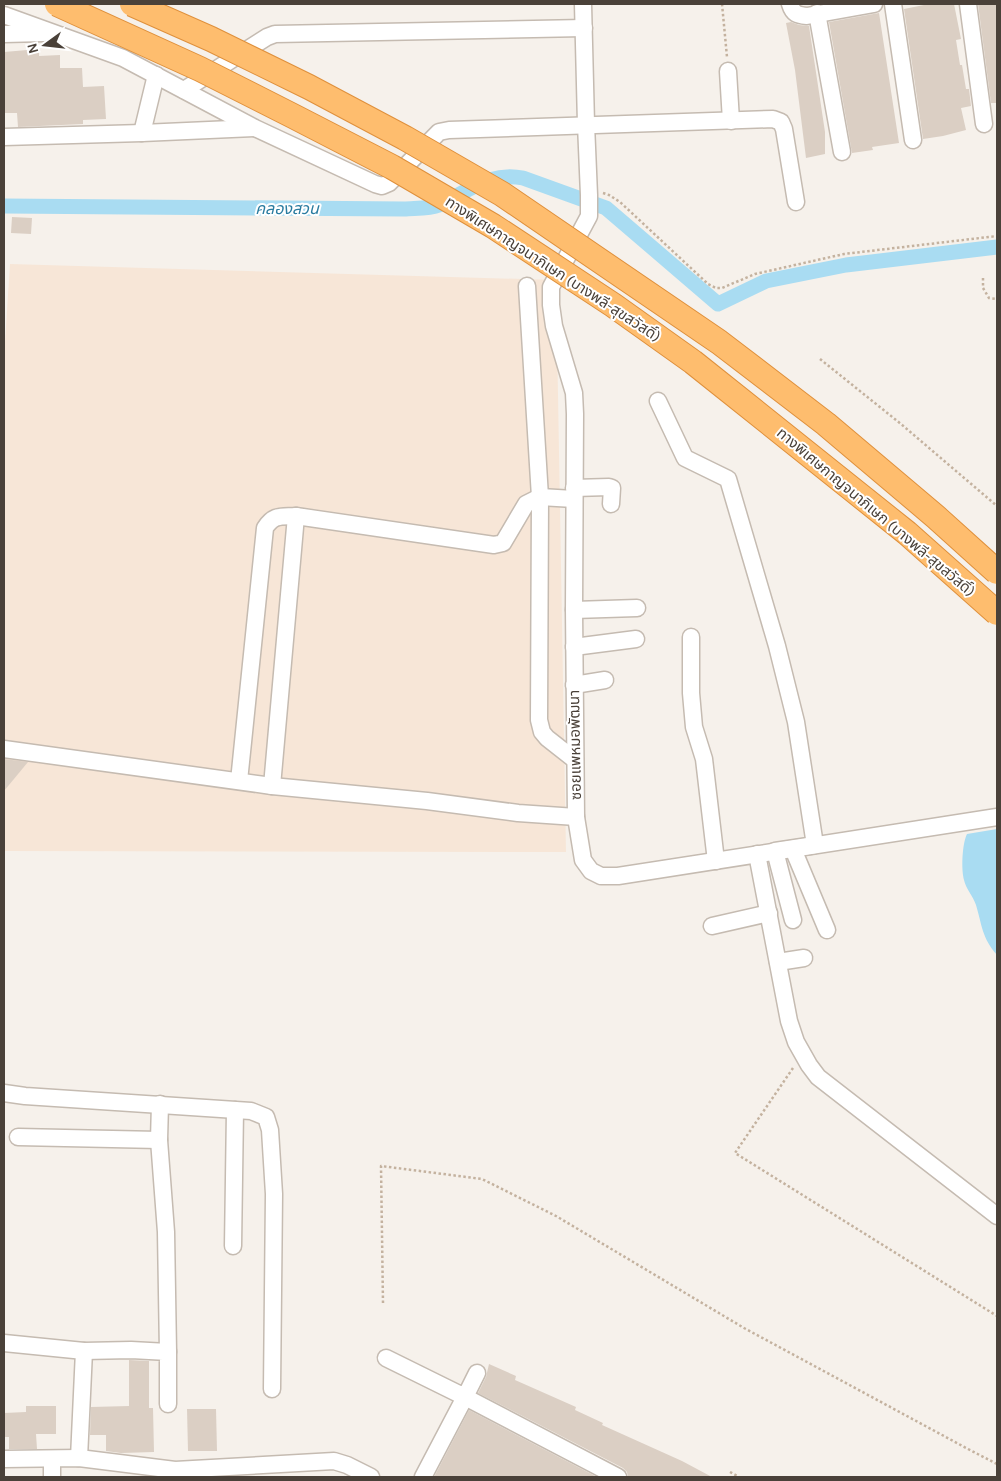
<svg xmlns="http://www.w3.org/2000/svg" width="1001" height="1481" viewBox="0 0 1001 1481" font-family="Karla,'Noto Sans Thai',sans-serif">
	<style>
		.commercial { fill: #f7e6d7 }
		.water { fill: #a9dcf2 }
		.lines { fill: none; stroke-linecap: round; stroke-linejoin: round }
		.canal { stroke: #a9dcf2; stroke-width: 15 }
		.building { fill: #dbcfc4 }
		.minor-casing { stroke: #c5bbb1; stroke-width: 19 }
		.path { stroke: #c4b29f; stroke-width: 2.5; stroke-dasharray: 2.5 2.5; stroke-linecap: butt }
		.minor { stroke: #fff; stroke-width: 16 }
		.highway-bridge-casing { stroke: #df903c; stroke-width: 26; stroke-linecap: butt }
		.highway-bridge { stroke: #febd6e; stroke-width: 24 }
		.labels { text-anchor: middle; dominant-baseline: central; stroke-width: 4; stroke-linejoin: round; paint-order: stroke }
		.street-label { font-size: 15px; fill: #4a4139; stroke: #fff }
		.water-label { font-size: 16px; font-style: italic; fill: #2a7ca0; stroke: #fff }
	</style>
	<rect width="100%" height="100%" fill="#f6f1eb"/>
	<path class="commercial" d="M 10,264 L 556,280 L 566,852 L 4,851 L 4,358 Z"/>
	<path class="water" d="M 997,829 L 997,955 C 982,938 982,925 976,905 C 973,896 966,889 964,880 C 961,870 962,844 967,834 Z"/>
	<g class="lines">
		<path class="canal" d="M 4,206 L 404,209 C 415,208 429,209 439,205 C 468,192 489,171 523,178 L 606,208 L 718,304 L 766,281 L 846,265 L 997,247"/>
	</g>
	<g class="building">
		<path d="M 929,4 L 954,4 L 961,39 L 956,40 L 960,65 L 962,65 L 966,89 L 969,89 L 971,106 L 961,108 L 966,130 L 943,136 L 923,139 L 904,9 Z"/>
		<path d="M 978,4 L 996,4 L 997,103 L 991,103 Z"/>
		<path d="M 879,13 L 899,143 L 872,147 L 873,150 L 852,153 L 829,22 Z"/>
		<path d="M 791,22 L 799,25 L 809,26 L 825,132 L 825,154 L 806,158 L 795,70 L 786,23 Z"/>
		<path d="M 39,49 L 39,56 L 60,55 L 60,68 L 82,68 L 83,87 L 104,86 L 106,119 L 83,120 L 83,124 L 18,127 L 17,113 L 4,113 L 4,52 Z"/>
		<path d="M 12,217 L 32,218 L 31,234 L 11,233 Z"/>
		<path d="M 4,759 L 28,762 L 4,791 Z"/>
		<path d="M 129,1360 L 149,1361 L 149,1408 L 153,1408 L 154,1452 L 121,1453 L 106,1451 L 106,1435 L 90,1435 L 91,1407 L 129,1406 Z"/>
		<path d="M 489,1364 L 516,1376 L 515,1380 L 576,1407 L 575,1410 L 603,1423 L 602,1425 L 682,1461 L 712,1477 L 628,1477 L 627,1472 L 623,1468 L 478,1393 L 486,1377 Z"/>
		<path d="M 26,1406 L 56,1406 L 56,1434 L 36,1434 L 37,1449 L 9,1449 L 9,1437 L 4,1437 L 4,1413 L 26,1412 Z"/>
		<path d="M 187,1409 L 216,1409 L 217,1451 L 188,1451 Z"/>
		<path d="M 469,1410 L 597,1477 L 434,1477 Z"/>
	</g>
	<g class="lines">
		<defs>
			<g id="minor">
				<path d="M 583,4 L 586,124 L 589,195 L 589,216 L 551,287 L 551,305 L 554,326 L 574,393 L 575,414 L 574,610 L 576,817 L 583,860 L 591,871 L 601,876 L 618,876 L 997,817"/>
				<path d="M 790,4 C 793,14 797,15 807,16 L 874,4"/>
				<path d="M 893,4 L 913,140"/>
				<path d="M 968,4 L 984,124"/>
				<path d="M 817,13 L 842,152"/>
				<path d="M 4,15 L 123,58 L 255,128 L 375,184 L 382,186 L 389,183 L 439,132 L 449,130 L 773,119 L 781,122 L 784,129 L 796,202"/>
				<path d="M 4,34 L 44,33"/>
				<path d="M 728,71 L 731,121"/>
				<path d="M 184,90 L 267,37 L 275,34 L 584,28"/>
				<path d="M 142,133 L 156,75"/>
				<path d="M 4,137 L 142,133 L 254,128"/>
				<path d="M 527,286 L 540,497 L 539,720 L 542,732 L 547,738 L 575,760"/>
				<path d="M 658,401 L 685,458 L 728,479 L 777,646 L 796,722 L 815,845 L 775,851 L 793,920"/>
				<path d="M 574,488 L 609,487 L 612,488 L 611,504"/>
				<path d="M 574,610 L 637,608"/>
				<path d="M 691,637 L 691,693 L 694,727 L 704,759 L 716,861"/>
				<path d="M 574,647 L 636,639"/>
				<path d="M 574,685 L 605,680"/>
				<path d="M 4,749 L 272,786 L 427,801 L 518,813 L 576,817"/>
				<path d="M 239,781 L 265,528 C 274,514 281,517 296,516 L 494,545 L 503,543 L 526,504 L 540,497 L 574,499"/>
				<path d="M 272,786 L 296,516"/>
				<path d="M 793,849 L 827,930"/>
				<path d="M 757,854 L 789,1021 L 796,1042 L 809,1065 L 818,1077 L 997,1216"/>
				<path d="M 712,926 L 769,913"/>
				<path d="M 778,962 L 804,958"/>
				<path d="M 4,1093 L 25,1096 L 251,1111 L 266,1117 L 270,1130 L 274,1194 L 272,1389"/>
				<path d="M 160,1104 L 159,1140 L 166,1232 L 168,1352"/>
				<path d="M 18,1137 L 159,1140"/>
				<path d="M 233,1246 L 235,1110"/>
				<path d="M 4,1343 L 84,1351 L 131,1350 L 168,1352 L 168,1404"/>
				<path d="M 386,1358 L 465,1397 L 477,1373"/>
				<path d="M 79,1458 L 84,1351"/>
				<path d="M 4,1459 L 79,1458 L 175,1470 L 334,1461 L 347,1465 L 371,1477"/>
				<path d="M 52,1459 L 52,1477"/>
				<path d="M 423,1477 L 465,1397 L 618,1477"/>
			</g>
		</defs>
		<use href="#minor" class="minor-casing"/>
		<g class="path">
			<path d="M 722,4 L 727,57"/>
			<path d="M 603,193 L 609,195 L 620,202 L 708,284 L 716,288 L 722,288 L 755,274 L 844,254 L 997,236"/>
			<path d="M 983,278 L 983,288 L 989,298 L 997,299"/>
			<path d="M 820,359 L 901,424 L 997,506"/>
			<path d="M 793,1068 L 735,1153 L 997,1316"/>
			<path d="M 383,1303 L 381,1166 L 482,1179 L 556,1216 L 744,1328 L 968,1449 L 997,1464"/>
			<path d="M 730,1472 L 739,1477"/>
		</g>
		<use href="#minor" class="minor"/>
		<defs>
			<g id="highway-bridge">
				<path d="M 57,4 L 200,69 L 293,116 L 392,167 L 493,226 L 613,305 L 693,362 L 907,533 L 997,613"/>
				<path d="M 132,4 L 211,39 L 309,87 L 405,138 L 502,194 L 719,342 L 826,424 L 936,517 L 997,572"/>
			</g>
		</defs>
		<use href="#highway-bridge" class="highway-bridge-casing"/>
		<use href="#highway-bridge" class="highway-bridge"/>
	</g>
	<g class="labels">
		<g class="street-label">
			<text transform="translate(553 269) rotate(33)">ทางพิเศษกาญจนาภิเษก (บางพลี-สุขสวัสดิ์)</text>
			<text transform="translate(876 512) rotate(40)">ทางพิเศษกาญจนาภิเษก (บางพลี-สุขสวัสดิ์)</text>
			<text transform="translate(575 745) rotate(-91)">ซอยแพหมอพัฒนา</text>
		</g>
		<g class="water-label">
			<text x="287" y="208">คลองสวน</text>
		</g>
	</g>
	<rect width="1001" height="1481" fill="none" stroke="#4a4139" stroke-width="10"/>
	<g transform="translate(45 45) rotate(255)" stroke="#ffffff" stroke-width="4" paint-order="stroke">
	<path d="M0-4L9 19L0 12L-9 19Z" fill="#4a4139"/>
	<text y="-8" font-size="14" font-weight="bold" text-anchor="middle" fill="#4a4139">N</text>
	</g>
</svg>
